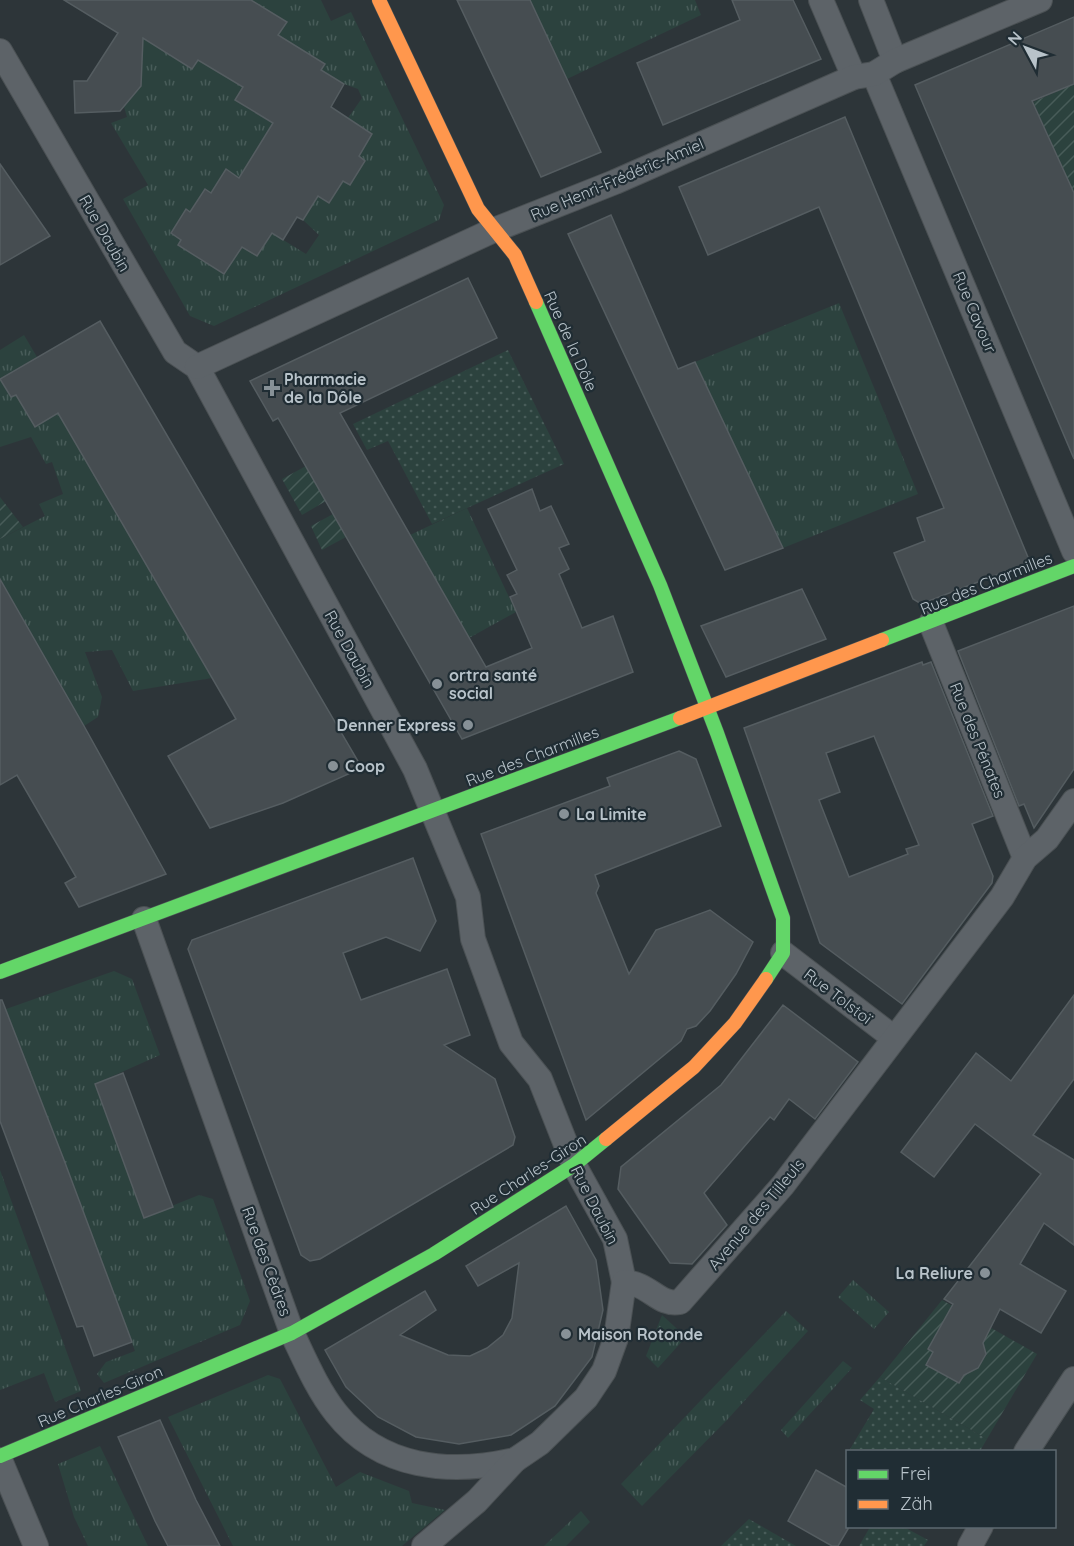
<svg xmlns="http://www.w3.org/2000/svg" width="1074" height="1546" viewBox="0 0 1074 1546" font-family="Quicksand,sans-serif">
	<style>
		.grass { fill: url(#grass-tufts) }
		.park { fill: url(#park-dots) }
		.garden { fill: url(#garden-furrows) }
		.building { fill: #464d51; stroke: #555d61; stroke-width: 1.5; fill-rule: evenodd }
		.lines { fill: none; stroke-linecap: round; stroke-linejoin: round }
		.street-casing { stroke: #4b5154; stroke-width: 26 }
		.fast-casing { stroke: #4b5154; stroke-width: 15 }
		.slow-casing { stroke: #4b5154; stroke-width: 15 }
		.street { stroke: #5d6368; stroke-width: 24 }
		.fast { stroke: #63d668; stroke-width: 14 }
		.slow { stroke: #ff974d; stroke-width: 14 }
		.poi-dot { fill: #879197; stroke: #202d34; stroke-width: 2 }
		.labels { text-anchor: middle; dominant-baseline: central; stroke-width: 4.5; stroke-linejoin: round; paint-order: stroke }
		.street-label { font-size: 16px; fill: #b8c3ca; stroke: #202d34 }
		.poi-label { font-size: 16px; font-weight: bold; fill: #b8c3ca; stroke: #202d34; text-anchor: start }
	</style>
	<defs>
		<pattern id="grass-tufts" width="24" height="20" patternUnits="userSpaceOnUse" patternTransform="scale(1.5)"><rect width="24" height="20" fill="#2c423e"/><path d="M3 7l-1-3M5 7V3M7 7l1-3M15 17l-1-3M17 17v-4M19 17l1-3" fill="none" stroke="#485c59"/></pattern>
		<pattern id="park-dots" width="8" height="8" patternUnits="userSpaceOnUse" patternTransform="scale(1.5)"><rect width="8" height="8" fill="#2c423e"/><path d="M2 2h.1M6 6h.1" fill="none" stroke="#485c59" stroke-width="1.8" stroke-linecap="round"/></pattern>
		<pattern id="garden-furrows" width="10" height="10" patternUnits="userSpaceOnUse" patternTransform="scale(1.5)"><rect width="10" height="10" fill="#2c423e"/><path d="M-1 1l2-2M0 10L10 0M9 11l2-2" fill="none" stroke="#485c59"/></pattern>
	</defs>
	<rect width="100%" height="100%" fill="#2d3539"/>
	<g class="grass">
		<path d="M 251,0 L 321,0 L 331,21 L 351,12 L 444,205 L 439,220 L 214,326 L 190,316 L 123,199 L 148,185 L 111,123 L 127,117 L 124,107 C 151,75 142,58 129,22 L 192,69 L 198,60 L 243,87 L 235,100 L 283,130 L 263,162 L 253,155 L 239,178 L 226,170 L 211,193 L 205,189 L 190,212 L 186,209 L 171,233 L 181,240 L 178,245 L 224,274 L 242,247 L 272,233 L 306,254 L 319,235 L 303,220 L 318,196 L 329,203 L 343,181 L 365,161 L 359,156 L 372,134 L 348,118 L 362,98 L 358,89 L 344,84 L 321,70 L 325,64 L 278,35 L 286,22 Z"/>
		<path d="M 530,0 L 695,0 L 701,15 L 567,79 Z"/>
		<path d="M 839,303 L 918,494 L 783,548 L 695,362 Z"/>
		<path d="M 24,335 L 37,357 L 0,379 L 11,397 L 16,395 L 35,427 L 58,413 L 212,678 L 133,691 L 112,650 L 85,652 L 102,697 L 98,717 L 84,726 L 0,579 L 0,539 L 45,516 L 39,504 L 63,494 L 52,462 L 46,464 L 31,437 L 0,447 L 0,350 Z"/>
		<path d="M 467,508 L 516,612 L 469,638 L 410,535 Z"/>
		<path d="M 114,971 L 132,979 L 160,1055 L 95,1084 L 144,1217 L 199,1195 L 213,1199 L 250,1301 L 240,1325 L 104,1383 L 97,1374 L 106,1362 L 135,1351 L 6,1009 Z"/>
		<path d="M 0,1170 L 81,1391 L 55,1402 L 44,1373 L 0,1390 Z"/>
		<path d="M 853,1280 L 889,1312 L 874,1329 L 838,1297 Z"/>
		<path d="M 786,1311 L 808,1331 L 727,1420 L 642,1506 L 621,1484 Z"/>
		<path d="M 662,1315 L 686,1337 L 658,1368 L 646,1356 Z"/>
		<path d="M 843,1361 L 852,1368 L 788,1438 L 781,1430 Z"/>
		<path d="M 268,1375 L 280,1379 L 336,1487 L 360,1472 L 409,1491 L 412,1503 L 445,1510 L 402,1546 L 233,1546 L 168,1417 Z"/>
		<path d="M 100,1446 L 148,1546 L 88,1546 L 74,1517 L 58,1464 Z"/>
		<path d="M 581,1511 L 590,1522 L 566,1546 L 544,1546 Z"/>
	</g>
	<g class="park">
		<path d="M 508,350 L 564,464 L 432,524 L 388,441 L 367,450 L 353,424 Z"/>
		<path d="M 880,1377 L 987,1439 L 980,1451 L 850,1449 L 874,1409 L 860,1400 Z"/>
		<path d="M 749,1519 L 796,1546 L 721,1546 Z"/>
		<path d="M 870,1527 L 904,1527 L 928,1540 L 924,1546 L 859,1546 Z"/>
	</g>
	<g class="garden">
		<path d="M 1074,84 L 1074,193 L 1033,102 Z"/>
		<path d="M 306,466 L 326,501 L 302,515 L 282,479 Z"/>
		<path d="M 0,497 L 23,527 L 0,539 Z"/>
		<path d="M 333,514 L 346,537 L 322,550 L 311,526 Z"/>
		<path d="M 942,1300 L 1037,1354 L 987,1439 L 880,1377 Z"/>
	</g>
	<g class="building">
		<path d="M 64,0 L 251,0 L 287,22 L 278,35 L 325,64 L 321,70 L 344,84 L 331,107 L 372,134 L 359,156 L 365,161 L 350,185 L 343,181 L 329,203 L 318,196 L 303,220 L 297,217 L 283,240 L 272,233 L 257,256 L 242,247 L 224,274 L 178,245 L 181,240 L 171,233 L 186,209 L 190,212 L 205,189 L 211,193 L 226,169 L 239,178 L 273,123 L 235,100 L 243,87 L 198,60 L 192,69 L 143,38 L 141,86 L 120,111 L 75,113 L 74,81 L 87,81 L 118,33 Z"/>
		<path d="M 457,0 L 530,0 L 601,152 L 541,177 Z"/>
		<path d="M 732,0 L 793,0 L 821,59 L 663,125 L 637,63 L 740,20 Z"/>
		<path d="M 1074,17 L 1074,84 L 1032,101 L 1074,193 L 1074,459 L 915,85 Z"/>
		<path d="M 845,117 L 1030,562 L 921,604 L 913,599 L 894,553 L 925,541 L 917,518 L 944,508 L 819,207 L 708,255 L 679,187 Z"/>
		<path d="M 0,164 L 50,236 L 0,265 Z"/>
		<path d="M 611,215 L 678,369 L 695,362 L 783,548 L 725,570 L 568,234 Z"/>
		<path d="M 468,278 L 497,338 L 340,413 L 486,667 L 532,648 L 510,597 L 517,594 L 507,575 L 517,570 L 488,509 L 532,489 L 540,511 L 551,506 L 569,544 L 559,548 L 569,569 L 559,574 L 582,628 L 613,616 L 633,672 L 462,739 L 278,418 L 273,421 L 250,381 Z"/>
		<path d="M 100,321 L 362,768 L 283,803 L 210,828 L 168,756 L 236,719 L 58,413 L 35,427 L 16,395 L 11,397 L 0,379 Z"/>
		<path d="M 0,579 L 84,726 L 166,874 L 79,907 L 65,883 L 76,877 L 17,775 L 0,785 Z"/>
		<path d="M 802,589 L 826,639 L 726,677 L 701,626 Z"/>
		<path d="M 1074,606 L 1074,769 L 1034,828 L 1024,804 L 1019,806 L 958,651 Z"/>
		<path d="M 922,662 L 923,665 L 931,662 L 993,816 L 972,824 L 993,876 L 992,883 L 902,1004 L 820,943 L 744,728 ZM 874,736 L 919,845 L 906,849 L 908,854 L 849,877 L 819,800 L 840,792 L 826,753 Z"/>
		<path d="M 679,751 L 696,759 L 721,826 L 595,875 L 599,886 L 596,893 L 629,974 L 656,930 L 710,910 L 753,942 L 736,974 L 710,1011 L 696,1026 L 687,1029 L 681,1041 L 586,1120 L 481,834 L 610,786 L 607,778 Z"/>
		<path d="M 413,858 L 436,921 L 420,951 L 386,937 L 343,953 L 361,1000 L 447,969 L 470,1035 L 444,1045 L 495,1079 L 515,1137 L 513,1145 L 320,1259 L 310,1261 L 301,1255 L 188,949 L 192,940 Z"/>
		<path d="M 1074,995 L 1074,1079 L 1033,1135 L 1074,1160 L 1074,1245 L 1044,1223 L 1020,1264 L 1066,1291 L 1041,1333 L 1000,1309 L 983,1343 L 986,1354 L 978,1368 L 964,1375 L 959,1383 L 926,1365 L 933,1352 L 928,1349 L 953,1304 L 944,1299 L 1041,1174 L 975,1124 L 934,1177 L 901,1152 L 976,1053 L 1011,1081 Z"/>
		<path d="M 0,1000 L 2,1000 L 64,1160 L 132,1342 L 94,1356 L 83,1326 L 77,1327 L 0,1121 Z"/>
		<path d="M 783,1005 L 858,1062 L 815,1119 L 789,1099 L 774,1120 L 770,1117 L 704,1193 L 727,1225 L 692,1264 L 670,1263 L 618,1189 L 621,1167 L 721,1085 Z"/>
		<path d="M 123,1073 L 173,1207 L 144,1218 L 95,1084 Z"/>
		<path d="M 566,1206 L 596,1260 L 603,1310 L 592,1357 L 555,1406 L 511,1435 L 459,1444 L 416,1437 L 378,1417 L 346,1387 L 325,1350 L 425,1291 L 436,1310 L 400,1335 L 448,1355 L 470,1356 L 487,1348 L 503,1335 L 512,1318 L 519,1263 L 478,1286 L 466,1266 Z"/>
		<path d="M 160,1420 L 196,1500 L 220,1546 L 168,1546 L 155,1521 L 118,1437 Z"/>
		<path d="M 816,1470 L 848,1488 L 848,1529 L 838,1546 L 832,1546 L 788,1521 Z"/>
	</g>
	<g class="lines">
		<defs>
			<g id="street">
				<path d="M 821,0 L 854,77"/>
				<path d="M 871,0 L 895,61"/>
				<path d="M 0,51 L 175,352 L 197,367 L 415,769 L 468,897 L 473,939 L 511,1043 L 540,1079 L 574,1165 L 615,1239 L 624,1282"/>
				<path d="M 874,74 L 1074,551"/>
				<path d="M 197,367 L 494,230 L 615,182 L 854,77 L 874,74 L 895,61 L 1040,0"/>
				<path d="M 931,623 L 1025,858"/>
				<path d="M 144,919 L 292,1333 C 305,1360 317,1389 336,1413 C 380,1469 450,1475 515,1460"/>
				<path d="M 783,953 L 894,1038"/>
				<path d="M 1026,1452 L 1074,1379"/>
				<path d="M 0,1460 L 36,1546"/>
				<path d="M 424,1546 L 477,1501 L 515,1460 L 540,1443 L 586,1398 L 604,1371 L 616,1338 L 624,1282 C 651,1284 658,1306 680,1302 L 783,1185 L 1002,897 L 1025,858 L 1047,839 L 1074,801"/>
				<path d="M 970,1546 L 981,1526"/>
			</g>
			<g id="fast">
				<path d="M 536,302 L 660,585 L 717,733 L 783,918 L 783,953 L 766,979"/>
				<path d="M 882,640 L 1074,566"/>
				<path d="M 0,972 L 680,718"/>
				<path d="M 0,1456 L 292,1333 L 434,1254 L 574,1165 L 606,1139"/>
			</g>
			<g id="slow">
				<path d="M 379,0 L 478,209 L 515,255 L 536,302"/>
				<path d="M 680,718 L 882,640"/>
				<path d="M 606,1139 L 694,1067 L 735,1023 L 766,979"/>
			</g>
		</defs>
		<use href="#street" class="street-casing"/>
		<use href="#fast" class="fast-casing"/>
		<use href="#slow" class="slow-casing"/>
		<use href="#street" class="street"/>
		<use href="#fast" class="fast"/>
		<use href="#slow" class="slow"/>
	</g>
	<g class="poi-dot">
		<path d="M269 379h6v6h6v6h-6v6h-6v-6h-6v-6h6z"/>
		<circle cx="437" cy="684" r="6"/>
		<circle cx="468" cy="725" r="6"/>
		<circle cx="333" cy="766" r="6"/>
		<circle cx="564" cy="814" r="6"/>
		<circle cx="985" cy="1273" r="6"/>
		<circle cx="566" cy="1334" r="6"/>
	</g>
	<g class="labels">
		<g class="street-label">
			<text transform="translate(617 179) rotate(-23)">Rue Henri-Frédéric-Amiel</text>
			<text transform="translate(105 233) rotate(60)">Rue Daubin</text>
			<text transform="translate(975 312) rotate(67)">Rue Cavour</text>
			<text transform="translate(571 341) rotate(66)">Rue de la Dôle</text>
			<text transform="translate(986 583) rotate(-22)">Rue des Charmilles</text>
			<text transform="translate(350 649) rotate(61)">Rue Daubin</text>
			<text transform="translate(978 740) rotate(68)">Rue des Pénates</text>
			<text transform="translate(532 756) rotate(-21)">Rue des Charmilles</text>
			<text transform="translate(838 996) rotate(37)">Rue Tolstoï</text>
			<text transform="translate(528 1174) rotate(-33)">Rue Charles-Giron</text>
			<text transform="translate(595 1205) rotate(63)">Rue Daubin</text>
			<text transform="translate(756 1214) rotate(-50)">Avenue des Tilleuls</text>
			<text transform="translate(267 1261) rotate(70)">Rue des Cèdres</text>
			<text transform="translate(100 1396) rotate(-23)">Rue Charles-Giron</text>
		</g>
		<g class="poi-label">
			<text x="284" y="379">Pharmacie<tspan x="284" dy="18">de la Dôle</tspan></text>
			<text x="449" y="675">ortra santé<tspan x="449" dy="18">social</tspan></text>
			<text x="456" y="725" text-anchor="end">Denner Express</text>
			<text x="345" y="766">Coop</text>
			<text x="576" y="814">La Limite</text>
			<text x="973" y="1273" text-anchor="end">La Reliure</text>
			<text x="578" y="1334">Maison Rotonde</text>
		</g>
	</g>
	<rect x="846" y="1450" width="210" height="78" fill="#202d34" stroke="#5d6970" stroke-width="1.5"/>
	<rect x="858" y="1470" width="30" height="9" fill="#63d668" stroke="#5d6970" stroke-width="1.5"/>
	<text x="900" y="1480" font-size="18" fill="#b8c3ca">Frei</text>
	<rect x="858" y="1500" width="30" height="9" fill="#ff974d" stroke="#5d6970" stroke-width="1.5"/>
	<text x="900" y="1510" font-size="18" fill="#b8c3ca">Zäh</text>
	<g transform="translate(1026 48) rotate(311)" stroke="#202d34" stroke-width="4.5" paint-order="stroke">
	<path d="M0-4.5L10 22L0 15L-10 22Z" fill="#b8c3ca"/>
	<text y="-9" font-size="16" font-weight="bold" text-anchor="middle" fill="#b8c3ca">N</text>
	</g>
</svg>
